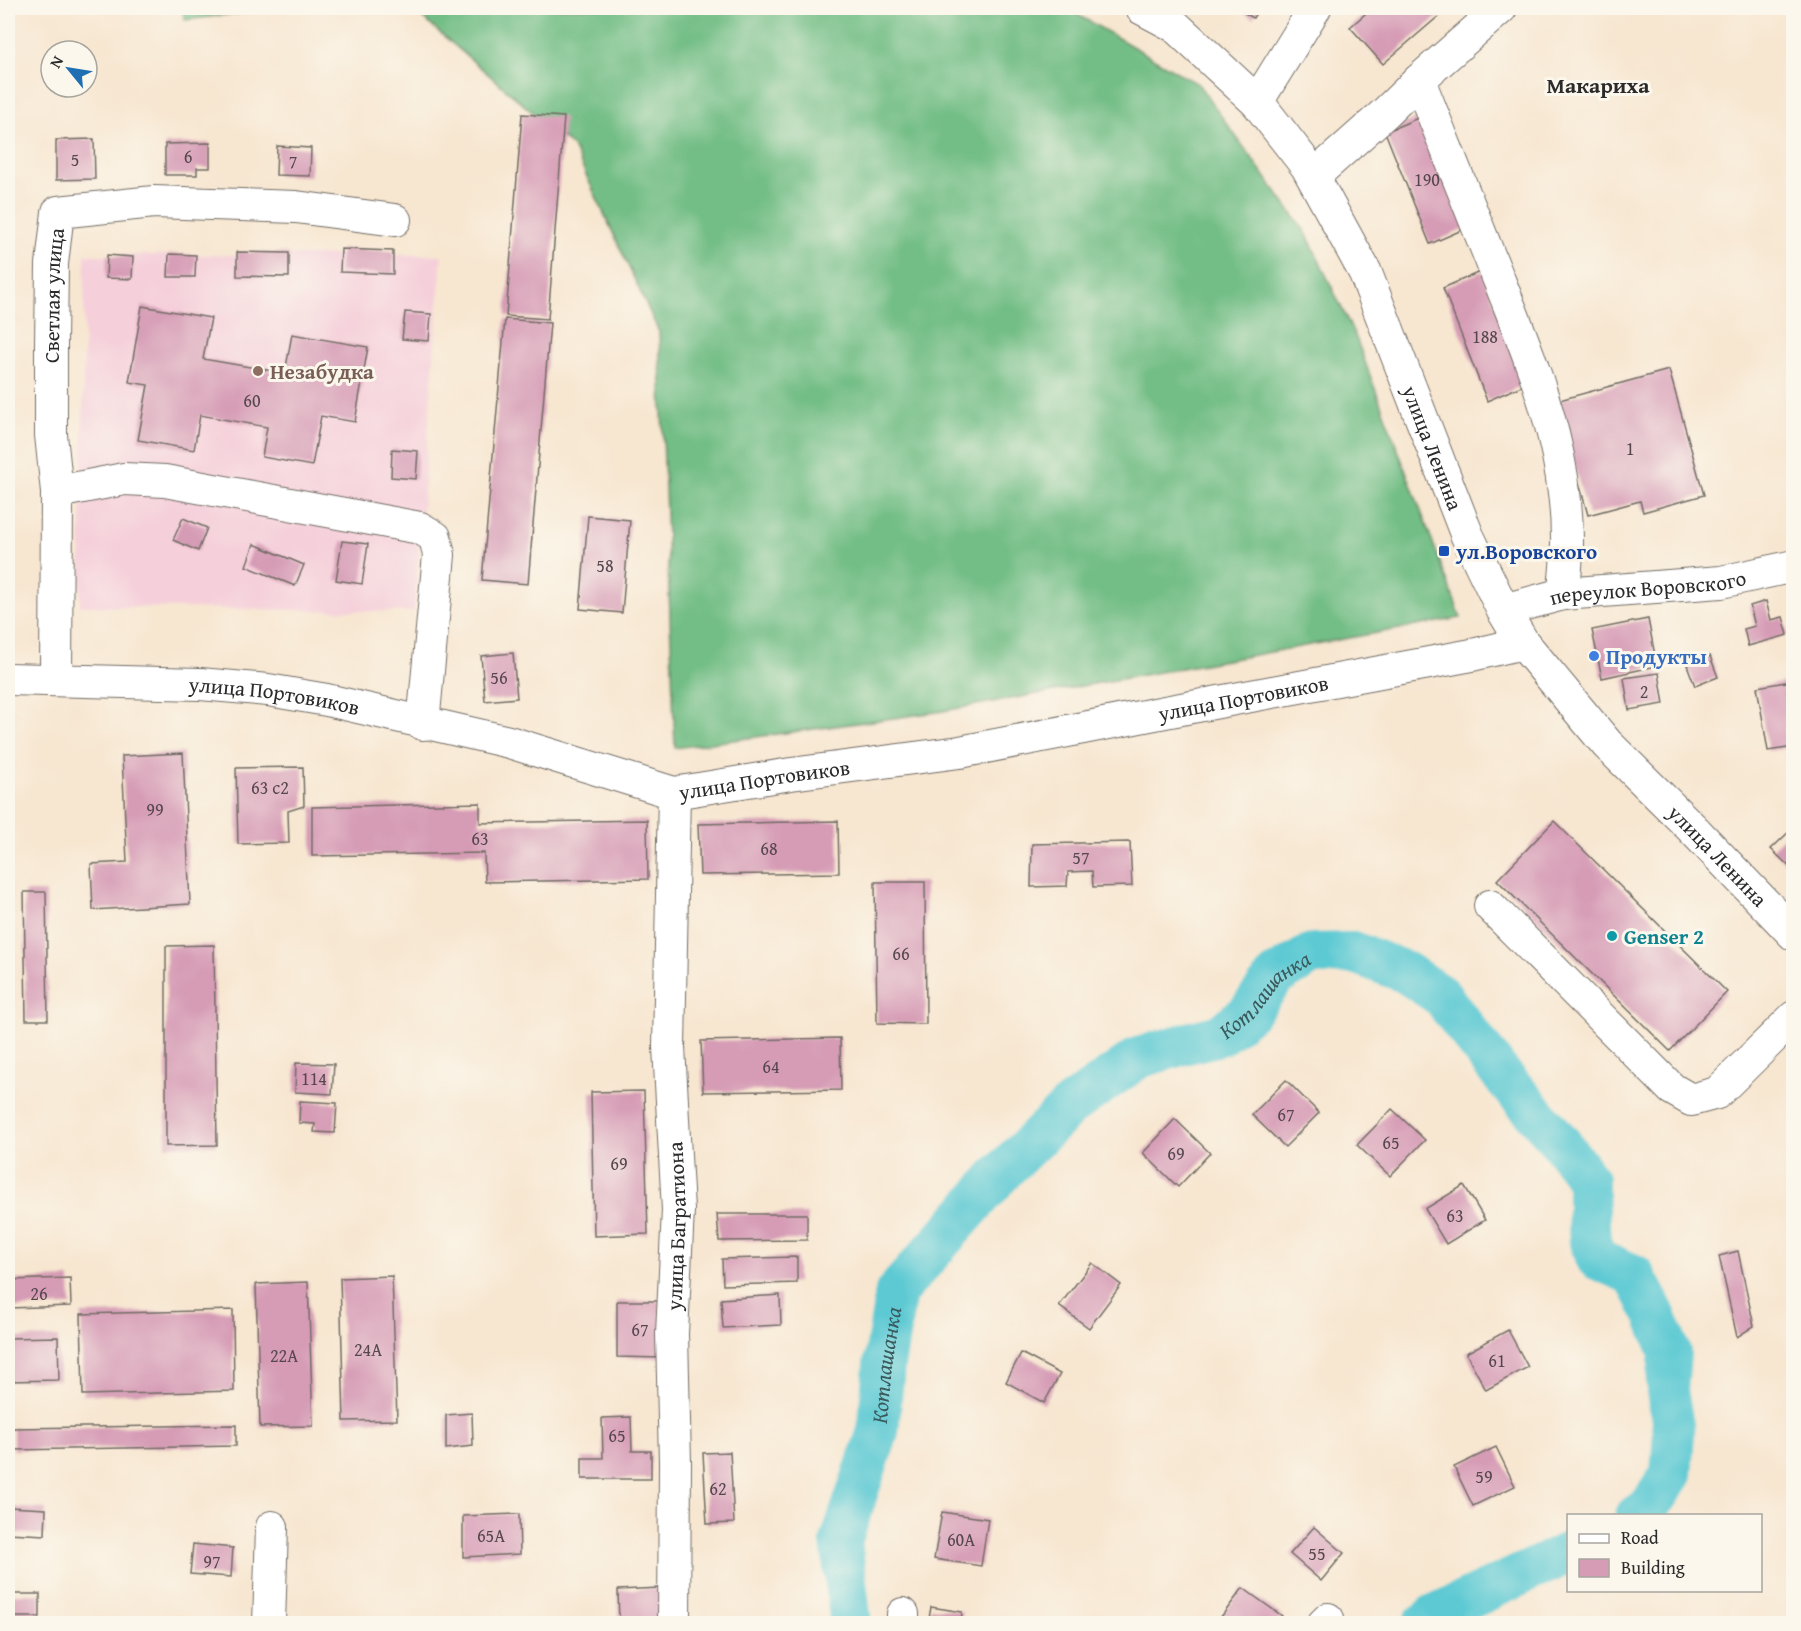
<svg xmlns="http://www.w3.org/2000/svg" width="1801" height="1631" viewBox="0 0 1801 1631" font-family="'Gentium Book Plus',serif">
	<style>
		.built { fill: #f5cfda }
		.forest { fill: #73be86; stroke: #4f7458; stroke-width: 1.5 }
		.lines { fill: none; stroke-linecap: round; stroke-linejoin: round }
		.river { stroke: #5cc9d3; stroke-width: 42 }
		.building { fill: #d69bb5 }
		.minor-casing { stroke: #726c65; stroke-width: 34 }
		.major-casing { stroke: #726c65; stroke-width: 35 }
		.minor { stroke: #fff; stroke-width: 32 }
		.major { stroke: #fff; stroke-width: 33 }
		.education-dot { fill: #8d6e63; stroke: #fbf7ec; stroke-width: 2 }
		.transit-dot { fill: #1a4fb4; stroke: #fbf7ec; stroke-width: 2 }
		.shop-dot { fill: #3f7fe0; stroke: #fbf7ec; stroke-width: 2 }
		.culture-dot { fill: #0f9aa8; stroke: #fbf7ec; stroke-width: 2 }
		.labels { text-anchor: middle; dominant-baseline: central; stroke-width: 6; stroke-linejoin: round; paint-order: stroke }
		.number-label { font-size: 18px; fill: #56474e }
		.street-label { font-size: 21px; fill: #2b2b2b; stroke: #fbf7ec }
		.education-label { font-size: 21px; font-weight: bold; fill: #785e54; stroke: #fbf7ec; text-anchor: start }
		.transit-label { font-size: 21px; font-weight: bold; fill: #164399; stroke: #fbf7ec; text-anchor: start }
		.shop-label { font-size: 21px; font-weight: bold; fill: #366cbe; stroke: #fbf7ec; text-anchor: start }
		.culture-label { font-size: 21px; font-weight: bold; fill: #0d838f; stroke: #fbf7ec; text-anchor: start }
		.neighbourhood-label { font-size: 22px; font-weight: bold; fill: #2b2b2b; stroke: #fbf7ec }
		.water-label { font-size: 22px; font-style: italic; fill: #3a5a5d; stroke: #fbf7ec }
	</style>
	<rect width="100%" height="100%" fill="#fbf7ec"/>
	<filter id="ink" filterUnits="userSpaceOnUse"><feTurbulence type="fractalNoise" baseFrequency=".0167" numOctaves="2"/><feDisplacementMap in="SourceGraphic" scale="12" xChannelSelector="R" yChannelSelector="G"/><feConvolveMatrix kernelMatrix="1 2 1 2 8 2 1 2 1" color-interpolation-filters="sRGB"/></filter>
	<filter id="wash" filterUnits="userSpaceOnUse"><feTurbulence type="fractalNoise" baseFrequency=".008" numOctaves="4" result="noise"/><feDisplacementMap in="SourceGraphic" scale="24" xChannelSelector="R" yChannelSelector="G"/><feGaussianBlur stdDeviation="1.35" result="paint"/><feColorMatrix in="noise" values="0 0 0 0 0 0 0 0 0 0 0 0 0 0 0 0 0 1.4 0 .05"/><feComposite in="paint" operator="in"/></filter>
	<g filter="url(#wash)">
		<rect width="100%" height="100%" fill="#f7e6d0"/>
		<path class="built" d="M 85,255 L 442,255 L 414,612 L 80,606 Z"/>
		<g class="forest">
			<path d="M 182,8 L 283,8 L 185,20 Z"/>
			<path d="M 411,8 L 1066,8 L 1198,84 L 1306,233 L 1356,338 L 1461,618 L 937,712 L 675,748 L 659,332 L 573,147 Z"/>
		</g>
		<g class="lines">
			<g class="river">
				<path id="s1" d="M 849,1624 L 850,1617 L 841,1541 L 878,1431 L 884,1365 L 896,1292 L 1004,1170 L 1070,1106 L 1138,1058 L 1184,1044 L 1220,1035 L 1248,1013 L 1276,976 L 1312,954 L 1355,953 L 1405,972 L 1441,996 L 1500,1073 L 1560,1142 L 1588,1180 L 1588,1209 L 1590,1242 L 1597,1259 L 1634,1275 L 1654,1313 L 1670,1352 L 1667,1391 L 1674,1432 L 1671,1474 L 1650,1506 L 1636,1516"/>
				<path d="M 1424,1624 L 1434,1615 L 1568,1553"/>
			</g>
		</g>
		<g id="blocks">
			<g class="building">
				<path d="M 1236,8 L 1259,8 L 1253,18 Z"/>
				<path d="M 1372,8 L 1448,8 L 1383,64 L 1350,27 Z"/>
				<path d="M 522,114 L 564,117 L 548,319 L 506,316 Z"/>
				<path d="M 1425,115 L 1471,226 L 1430,244 L 1385,132 Z"/>
				<path d="M 94,139 L 95,179 L 56,180 L 56,140 Z"/>
				<path d="M 210,143 L 210,168 L 197,168 L 197,175 L 165,175 L 165,144 Z"/>
				<path d="M 277,146 L 311,148 L 310,176 L 276,175 Z"/>
				<path d="M 341,249 L 393,251 L 393,274 L 340,272 Z"/>
				<path d="M 237,252 L 289,253 L 289,277 L 237,276 Z"/>
				<path d="M 169,254 L 196,255 L 195,277 L 168,277 Z"/>
				<path d="M 107,255 L 133,257 L 132,279 L 106,278 Z"/>
				<path d="M 1482,271 L 1528,383 L 1487,401 L 1443,288 Z"/>
				<path d="M 142,306 L 211,318 L 203,359 L 285,373 L 292,334 L 368,347 L 355,422 L 321,416 L 312,466 L 262,457 L 267,427 L 200,415 L 194,450 L 138,440 L 148,385 L 129,382 Z"/>
				<path d="M 405,312 L 431,314 L 429,341 L 402,339 Z"/>
				<path d="M 505,319 L 550,323 L 528,584 L 482,580 Z"/>
				<path d="M 1669,370 L 1704,495 L 1643,512 L 1640,501 L 1588,515 L 1556,401 Z"/>
				<path d="M 392,449 L 418,451 L 416,479 L 391,477 Z"/>
				<path d="M 588,516 L 630,520 L 622,613 L 580,609 Z"/>
				<path d="M 183,518 L 207,528 L 198,551 L 173,540 Z"/>
				<path d="M 342,541 L 368,544 L 362,584 L 336,580 Z"/>
				<path d="M 254,544 L 304,565 L 295,586 L 246,566 Z"/>
				<path d="M 1766,601 L 1771,620 L 1783,617 L 1788,635 L 1748,646 L 1744,629 L 1755,626 L 1750,606 Z"/>
				<path d="M 1648,619 L 1657,666 L 1602,678 L 1592,630 Z"/>
				<path d="M 513,653 L 517,698 L 485,701 L 481,656 Z"/>
				<path d="M 1710,656 L 1718,677 L 1695,686 L 1687,665 Z"/>
				<path d="M 1659,673 L 1664,704 L 1629,710 L 1624,678 Z"/>
				<path d="M 1792,681 L 1794,747 L 1768,751 L 1757,687 Z"/>
				<path d="M 183,753 L 190,904 L 93,910 L 91,864 L 127,862 L 122,756 Z"/>
				<path d="M 303,767 L 304,806 L 288,811 L 289,843 L 238,844 L 236,768 Z"/>
				<path d="M 480,803 L 480,823 L 647,820 L 648,879 L 485,882 L 484,853 L 312,856 L 312,807 Z"/>
				<path d="M 838,821 L 839,873 L 700,875 L 698,824 Z"/>
				<path d="M 1554,821 L 1727,992 L 1670,1051 L 1497,880 Z"/>
				<path d="M 1794,827 L 1794,871 L 1771,849 Z"/>
				<path d="M 1130,842 L 1132,886 L 1093,887 L 1092,871 L 1068,872 L 1067,886 L 1031,887 L 1032,844 Z"/>
				<path d="M 875,882 L 925,882 L 926,1024 L 877,1023 Z"/>
				<path d="M 24,892 L 46,892 L 48,1020 L 26,1020 Z"/>
				<path d="M 214,945 L 217,1145 L 166,1146 L 166,946 Z"/>
				<path d="M 840,1038 L 841,1090 L 703,1092 L 701,1041 Z"/>
				<path d="M 296,1063 L 334,1064 L 332,1094 L 295,1092 Z"/>
				<path d="M 1286,1080 L 1319,1113 L 1285,1147 L 1252,1115 Z"/>
				<path d="M 644,1091 L 648,1234 L 594,1236 L 591,1092 Z"/>
				<path d="M 300,1101 L 337,1103 L 335,1133 L 314,1132 L 315,1124 L 299,1123 Z"/>
				<path d="M 1392,1109 L 1425,1140 L 1390,1176 L 1357,1145 Z"/>
				<path d="M 1175,1119 L 1210,1153 L 1178,1187 L 1143,1153 Z"/>
				<path d="M 1464,1185 L 1485,1220 L 1446,1244 L 1425,1209 Z"/>
				<path d="M 717,1214 L 807,1214 L 807,1240 L 719,1241 Z"/>
				<path d="M 1738,1251 L 1754,1326 L 1737,1337 L 1719,1256 Z"/>
				<path d="M 797,1257 L 797,1283 L 723,1285 L 722,1259 Z"/>
				<path d="M 1092,1263 L 1121,1285 L 1089,1328 L 1059,1306 Z"/>
				<path d="M 392,1276 L 397,1420 L 344,1421 L 340,1278 Z"/>
				<path d="M 70,1278 L 71,1306 L 8,1308 L 8,1280 Z"/>
				<path d="M 308,1282 L 313,1426 L 260,1427 L 256,1284 Z"/>
				<path d="M 780,1295 L 781,1325 L 723,1328 L 721,1299 Z"/>
				<path d="M 617,1301 L 664,1301 L 664,1358 L 617,1357 Z"/>
				<path d="M 233,1310 L 234,1391 L 83,1395 L 81,1314 Z"/>
				<path d="M 1508,1330 L 1528,1367 L 1486,1390 L 1466,1353 Z"/>
				<path d="M 58,1337 L 59,1380 L 8,1381 L 8,1338 Z"/>
				<path d="M 1021,1353 L 1060,1374 L 1044,1403 L 1006,1382 Z"/>
				<path d="M 472,1413 L 473,1446 L 446,1449 L 446,1415 Z"/>
				<path d="M 631,1417 L 632,1451 L 651,1451 L 651,1479 L 582,1479 L 582,1458 L 603,1458 L 602,1418 Z"/>
				<path d="M 236,1425 L 236,1446 L 13,1450 L 13,1428 Z"/>
				<path d="M 1496,1447 L 1515,1486 L 1473,1506 L 1454,1467 Z"/>
				<path d="M 730,1452 L 734,1523 L 707,1524 L 703,1453 Z"/>
				<path d="M 8,1507 L 46,1509 L 45,1535 L 8,1533 Z"/>
				<path d="M 942,1512 L 988,1519 L 981,1566 L 934,1559 Z"/>
				<path d="M 519,1514 L 520,1554 L 463,1557 L 463,1516 Z"/>
				<path d="M 1314,1527 L 1344,1553 L 1321,1581 L 1290,1554 Z"/>
				<path d="M 193,1544 L 233,1548 L 231,1577 L 190,1574 Z"/>
				<path d="M 660,1588 L 662,1624 L 619,1624 L 618,1590 Z"/>
				<path d="M 1243,1588 L 1282,1616 L 1276,1624 L 1229,1624 L 1221,1617 Z"/>
				<rect x="8" y="1594" width="32" height="23"/>
				<path d="M 931,1607 L 962,1612 L 961,1624 L 928,1624 Z"/>
			</g>
		</g>
	</g>
	<g filter="url(#ink)">
		<use href="#blocks" fill-opacity="0" stroke="#726c65" stroke-width="1.5"/>
		<g class="lines">
			<defs>
				<g id="minor">
					<path d="M 1419,80 L 1501,8"/>
					<path d="M 1257,102 L 1315,8"/>
					<path d="M 1313,177 L 1385,113 L 1419,80 C 1444,143 1469,206 1495,270 C 1537,375 1581,478 1563,594"/>
					<path d="M 57,492 L 124,479 L 165,481 L 420,528 L 435,537 L 439,555 L 423,724"/>
					<path id="s2" d="M 1503,610 L 1563,594 L 1721,582 L 1794,566"/>
					<path id="s3" d="M 8,679 L 200,684 L 268,690 L 327,700 L 509,742 L 674,793 L 791,774 L 960,752 L 1165,712 L 1472,655 L 1523,643"/>
					<path id="s4" d="M 56,679 L 57,492 L 51,435 L 51,344 L 52,264 L 58,212 L 154,202 L 296,207 L 395,220"/>
					<path d="M 1490,906 L 1672,1089 L 1691,1100 L 1717,1093 L 1794,1017"/>
					<path d="M 903,1614 L 903,1624"/>
					<path d="M 269,1624 L 272,1527"/>
					<path id="s5" d="M 674,1624 L 675,1463 L 672,1334 L 678,1210 L 669,1047 L 674,793"/>
					<path d="M 1323,1624 L 1328,1619"/>
				</g>
				<g id="major">
					<path id="s6" d="M 1142,8 L 1174,25 L 1257,102 L 1307,166 L 1365,272 L 1467,535 L 1503,610 L 1523,643 L 1607,744 L 1691,827 L 1794,934"/>
				</g>
			</defs>
			<use href="#minor" class="minor-casing"/>
			<use href="#major" class="major-casing"/>
			<use href="#minor" class="minor"/>
			<use href="#major" class="major"/>
		</g>
	</g>
	<circle class="education-dot" cx="258" cy="371" r="6"/>
	<rect class="transit-dot" x="1438" y="545" width="12" height="12" rx="3"/>
	<circle class="shop-dot" cx="1594" cy="656" r="6"/>
	<circle class="culture-dot" cx="1612" cy="936" r="6"/>
	<g class="labels">
		<g class="number-label">
			<text x="188" y="156">6</text>
			<text x="75" y="159">5</text>
			<text x="293" y="161">7</text>
			<text x="1427" y="179">190</text>
			<text x="1485" y="336">188</text>
			<text x="252" y="400">60</text>
			<text x="1630" y="448">1</text>
			<text x="605" y="565">58</text>
			<text x="499" y="677">56</text>
			<text x="1644" y="691">2</text>
			<text x="270" y="787">63 с2</text>
			<text x="155" y="809">99</text>
			<text x="480" y="838">63</text>
			<text x="769" y="848">68</text>
			<text x="1081" y="857">57</text>
			<text x="901" y="953">66</text>
			<text x="771" y="1066">64</text>
			<text x="314" y="1078">114</text>
			<text x="1286" y="1114">67</text>
			<text x="1391" y="1142">65</text>
			<text x="1176" y="1153">69</text>
			<text x="619" y="1163">69</text>
			<text x="1455" y="1215">63</text>
			<text x="39" y="1293">26</text>
			<text x="640" y="1329">67</text>
			<text x="368" y="1349">24А</text>
			<text x="284" y="1355">22А</text>
			<text x="1497" y="1360">61</text>
			<text x="617" y="1435">65</text>
			<text x="1484" y="1476">59</text>
			<text x="718" y="1488">62</text>
			<text x="491" y="1535">65А</text>
			<text x="961" y="1539">60А</text>
			<text x="1317" y="1553">55</text>
			<text x="212" y="1561">97</text>
		</g>
		<g class="street-label">
			<text stroke="none"><textPath href="#s4" startOffset="384">Светлая улица</textPath></text>
			<text stroke="none"><textPath href="#s6" startOffset="540">улица Ленина</textPath></text>
			<text stroke="none"><textPath href="#s2" startOffset="147">переулок Воровского</textPath></text>
			<text stroke="none"><textPath href="#s3" startOffset="267">улица Портовиков</textPath></text>
			<text stroke="none"><textPath href="#s3" startOffset="1257">улица Портовиков</textPath></text>
			<text stroke="none"><textPath href="#s3" startOffset="771">улица Портовиков</textPath></text>
			<text stroke="none"><textPath href="#s6" startOffset="1044">улица Ленина</textPath></text>
			<text stroke="none"><textPath href="#s5" startOffset="398">улица Багратиона</textPath></text>
		</g>
		<g class="education-label">
			<text x="270" y="371">Незабудка</text>
		</g>
		<g class="transit-label">
			<text x="1456" y="551">ул.Воровского</text>
		</g>
		<g class="shop-label">
			<text x="1606" y="656">Продукты</text>
		</g>
		<g class="culture-label">
			<text x="1624" y="936">Genser 2</text>
		</g>
		<g class="neighbourhood-label">
			<text x="1598" y="85">Макариха</text>
		</g>
		<g class="water-label">
			<text stroke="none"><textPath href="#s1" startOffset="824">Котлашанка</textPath></text>
			<text stroke="none"><textPath href="#s1" startOffset="266">Котлашанка</textPath></text>
		</g>
	</g>
	<rect width="1801" height="1631" fill="none" stroke="#fbf7ec" stroke-width="30"/>
	<rect x="1567" y="1514" width="195" height="78" fill="#fbf7ec" stroke="#a8a59f" stroke-width="1.5"/>
	<rect x="1579" y="1534" width="30" height="9" fill="#ffffff" stroke="#a8a59f" stroke-width="1.5"/>
	<text x="1621" y="1544" font-size="18" fill="#2b2b2b">Road</text>
	<rect x="1579" y="1559" width="30" height="18" fill="#d69bb5" stroke="#a8a59f" stroke-width="1.5"/>
	<text x="1621" y="1574" font-size="18" fill="#2b2b2b">Building</text>
	<g transform="translate(69 69) rotate(300)"><circle r="28" fill="#fbf7ec" stroke="#a8a59f" stroke-width="1.5"/>
	<path d="M0-4.5L10 22L0 15L-10 22Z" fill="#1f6fb2"/>
	<text y="-9" font-size="16" font-weight="bold" text-anchor="middle" fill="#2b2b2b">N</text>
	</g>
</svg>
